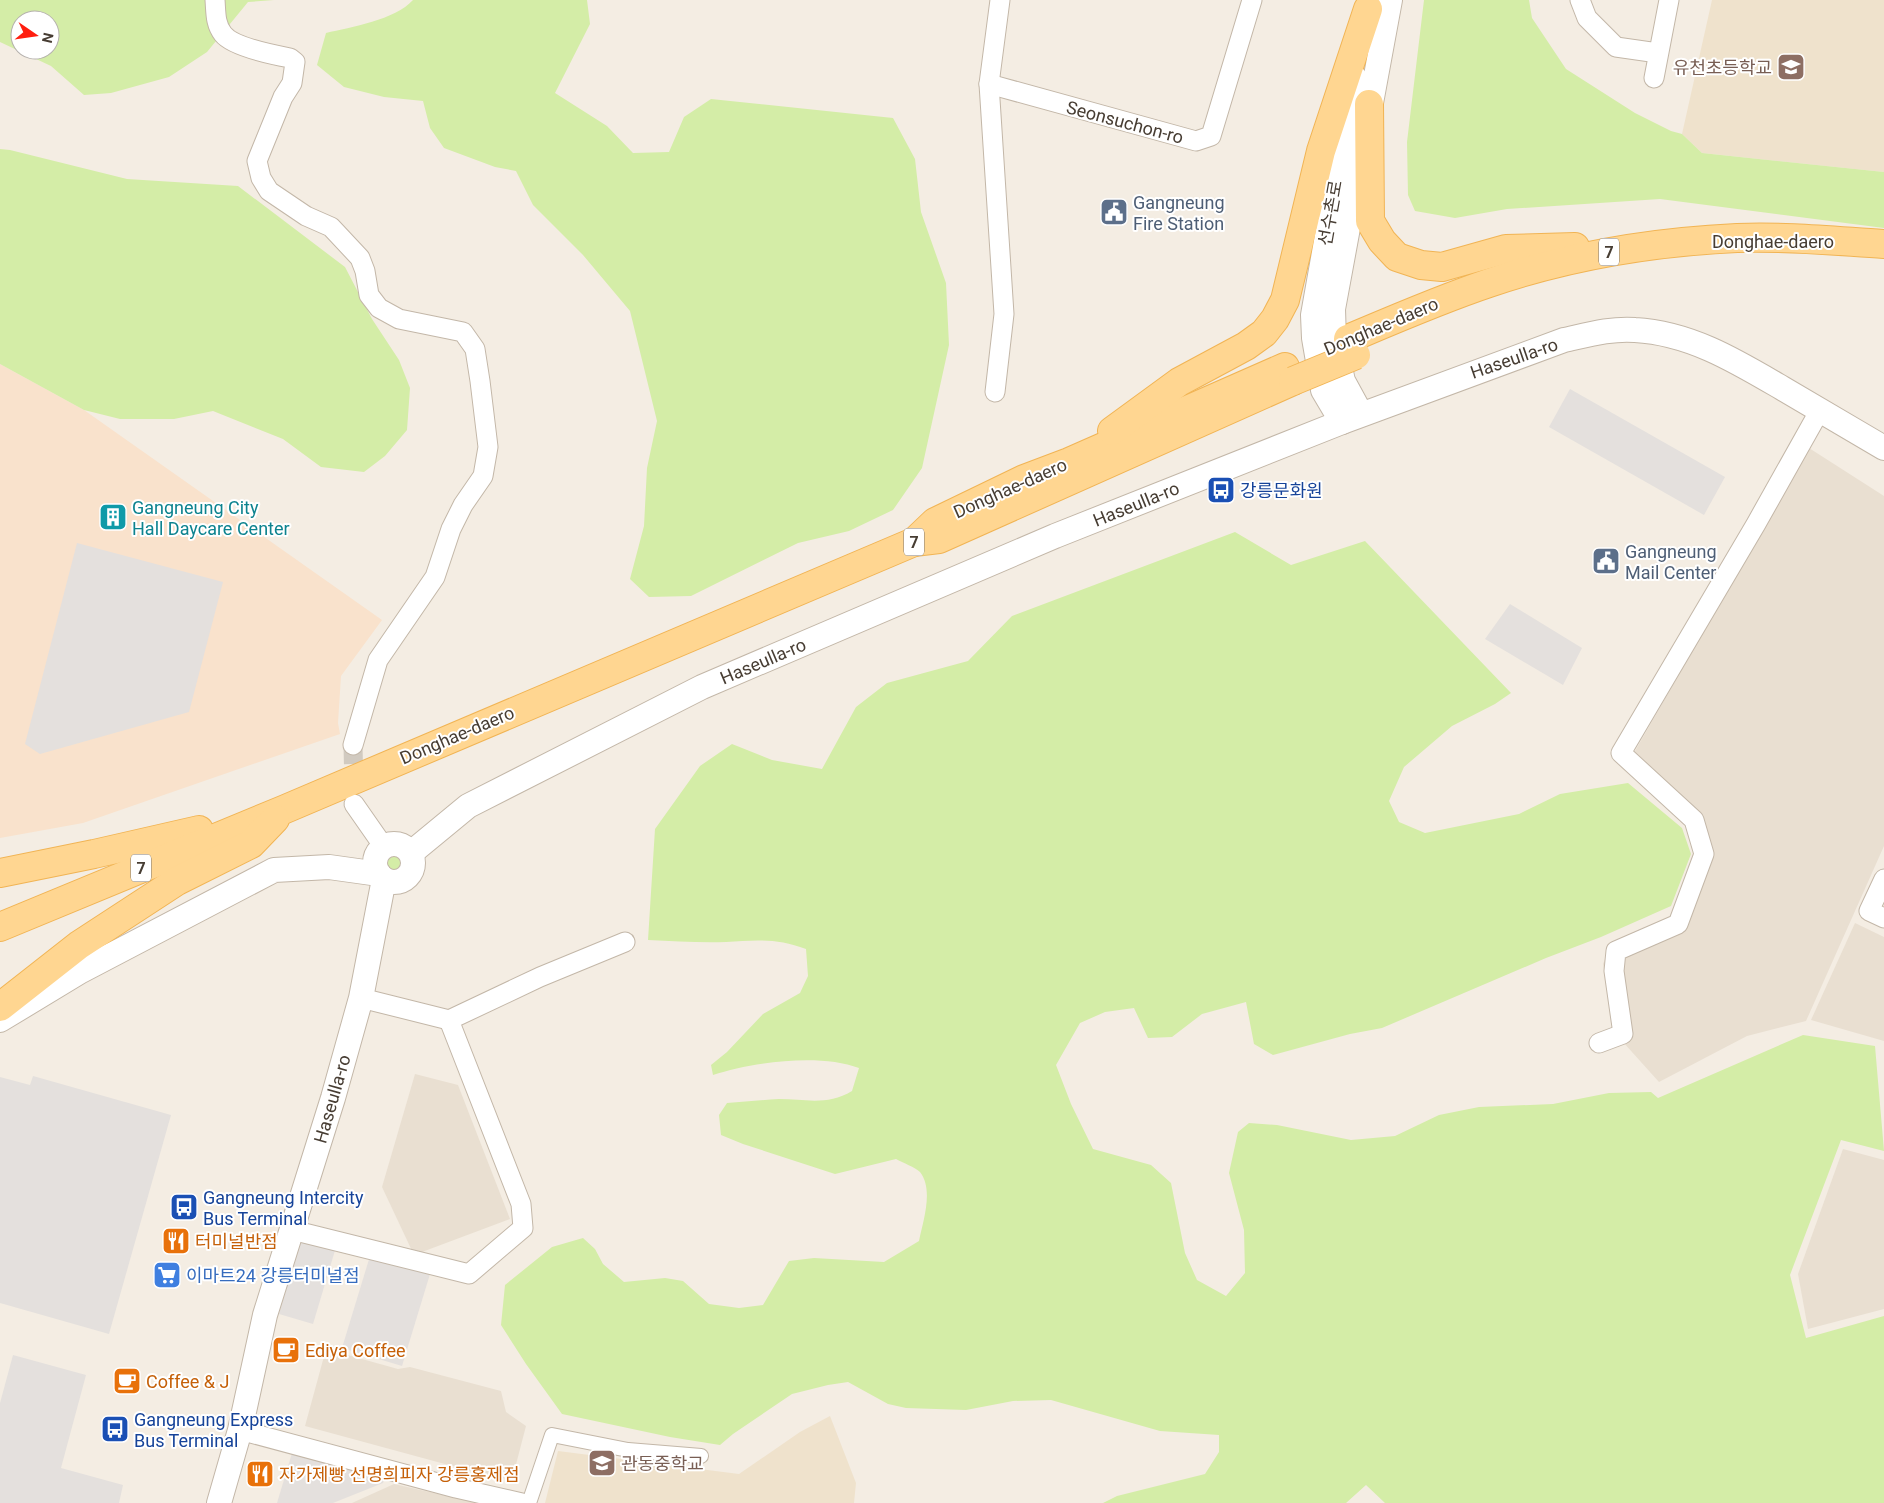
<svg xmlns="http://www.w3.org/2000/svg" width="1884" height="1503" viewBox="0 0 1884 1503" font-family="Roboto,'Noto Sans KR',sans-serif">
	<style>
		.residential { fill: #e9dfd1 }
		.commercial { fill: #f9e2cc }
		.education { fill: #efe2cc }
		.green { fill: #d4eda7; fill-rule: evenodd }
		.parking { fill: #e4e0dd }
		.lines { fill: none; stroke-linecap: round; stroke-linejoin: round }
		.minor-tunnel { stroke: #d1cac0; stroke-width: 19; stroke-dasharray: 19 9; stroke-linecap: butt }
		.pedestrian-casing { stroke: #c3b7a8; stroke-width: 16 }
		.minor-casing { stroke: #c3b7a8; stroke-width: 21 }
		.tertiary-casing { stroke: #c3b7a8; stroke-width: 26 }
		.primary-casing { stroke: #f1b454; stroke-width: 30 }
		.pedestrian { stroke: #fff; stroke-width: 14 }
		.minor { stroke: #fff; stroke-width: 19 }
		.tertiary { stroke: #fff; stroke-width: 24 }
		.primary { stroke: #ffd691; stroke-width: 28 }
		.primary-bridge-casing { stroke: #f1b454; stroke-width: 30; stroke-linecap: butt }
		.primary-bridge { stroke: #ffd691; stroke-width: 28 }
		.labels { text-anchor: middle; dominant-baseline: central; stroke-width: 4; stroke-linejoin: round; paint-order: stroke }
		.shield { fill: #fff; stroke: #7e7770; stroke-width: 1 }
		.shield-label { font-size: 16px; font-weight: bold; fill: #473d33 }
		.education-label { font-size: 18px; fill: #785e54; stroke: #fff; text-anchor: end }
		.street-label { font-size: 18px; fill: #473d33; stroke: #fff }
		.service-label { font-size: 18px; fill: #4e5e75; stroke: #fff; text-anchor: start }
		.transit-label { font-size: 18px; fill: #164399; stroke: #fff; text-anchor: start }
		.culture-label { font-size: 18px; fill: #0d838f; stroke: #fff; text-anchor: start }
		.food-label { font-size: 18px; fill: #c56008; stroke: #fff; text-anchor: start }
		.shop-label { font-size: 18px; fill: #366cbe; stroke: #fff; text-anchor: start }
	</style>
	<rect width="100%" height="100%" fill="#f4ede3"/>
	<g class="residential">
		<path d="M 1809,448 L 1884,496 L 1884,846 L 1806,1021 L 1747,1036 L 1659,1082 L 1614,1032 L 1603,964 L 1611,945 L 1675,914 L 1700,854 L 1691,827 L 1627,765 Z"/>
		<path d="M 1855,923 L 1884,937 L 1884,1041 L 1811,1020 Z"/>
		<path d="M 415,1074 L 458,1085 L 510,1219 L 414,1255 L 382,1187 Z"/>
		<path d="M 1843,1149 L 1884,1160 L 1884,1309 L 1808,1329 L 1798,1274 Z"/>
		<path d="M 326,1349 L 398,1369 L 410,1367 L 501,1391 L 506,1412 L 526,1426 L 514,1472 L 510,1477 L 500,1479 L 305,1426 Z"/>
		<path d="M 394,1484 L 478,1503 L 352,1503 Z"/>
	</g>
	<path class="commercial" d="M 0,364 L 84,410 L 382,620 L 341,676 L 338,723 L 340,734 L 83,823 L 0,838 Z"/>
	<g class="education">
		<path d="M 1712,0 L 1884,0 L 1884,172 L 1702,153 L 1682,134 Z"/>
		<path d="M 830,1416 L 856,1483 L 854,1503 L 545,1503 L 558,1451 L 739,1474 L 800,1432 Z"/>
	</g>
	<g class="green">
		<path d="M 0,0 L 274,0 L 248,2 L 207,52 L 169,77 L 111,93 L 84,95 L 51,66 L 0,42 ZM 20,20 L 50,20 L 50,50 L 20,50 Z"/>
		<path d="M 413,0 L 587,0 L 590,24 L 555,93 L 607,126 L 633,153 L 669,152 L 684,117 L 711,99 L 893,118 L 915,159 L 921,212 L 946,283 L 949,345 L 922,468 L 893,510 L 849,531 L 798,543 L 691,596 L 649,597 L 630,579 L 644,526 L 647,468 L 657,421 L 630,311 L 583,255 L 533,205 L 516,171 L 495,167 L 444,148 L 430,128 L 423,101 L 384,97 L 344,87 L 317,65 L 326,33 C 351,27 395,20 413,0 Z"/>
		<path d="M 1424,0 L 1529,0 L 1532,18 L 1566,69 L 1635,113 L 1671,131 L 1682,134 L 1702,153 L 1884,172 L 1884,228 L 1660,199 L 1507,209 L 1455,218 L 1415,211 L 1408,195 L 1407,142 Z"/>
		<path d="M 0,149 L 10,150 L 127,179 L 238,186 L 345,267 L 372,319 L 399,360 L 410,388 L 407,430 L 385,456 L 364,472 L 321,467 L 283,439 L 213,411 L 174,419 L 120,419 L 84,410 L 0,364 Z"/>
		<path d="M 1235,532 L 1291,565 L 1365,541 L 1511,693 L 1495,704 L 1452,726 L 1404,767 L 1389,801 L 1399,822 L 1425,833 L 1519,814 L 1560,794 L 1628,783 L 1682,828 L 1691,854 L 1671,906 L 1601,937 L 1546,958 L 1382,1028 L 1350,1034 L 1273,1055 L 1254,1044 L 1246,1002 L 1202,1014 L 1172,1037 L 1148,1038 L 1134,1008 L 1105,1012 L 1080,1023 L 1056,1065 L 1071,1104 L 1093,1149 L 1151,1165 L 1171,1183 L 1185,1253 L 1197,1280 L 1226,1296 L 1245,1273 L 1244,1230 L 1229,1173 L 1238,1132 L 1249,1123 L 1277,1125 L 1351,1140 L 1395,1136 L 1439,1115 L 1479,1107 L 1553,1104 L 1609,1093 L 1651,1092 L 1658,1098 L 1803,1035 L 1875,1046 L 1884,1151 L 1841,1140 L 1790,1275 L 1806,1338 L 1884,1316 L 1884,1503 L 1385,1503 L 1366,1485 L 1346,1503 L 1103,1503 L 1117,1496 L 1205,1474 L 1219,1452 L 1219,1435 L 1160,1431 L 1051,1400 L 1013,1401 L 966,1410 L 906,1408 L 888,1404 L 848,1382 L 828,1385 L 792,1394 L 733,1434 L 720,1445 L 670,1437 L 562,1414 L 526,1364 L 501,1325 L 505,1285 L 552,1247 L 583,1238 L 595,1249 L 603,1264 L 624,1282 L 665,1278 L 683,1281 L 709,1304 L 739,1308 L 763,1305 L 789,1261 L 814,1258 L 884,1262 L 919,1241 C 923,1221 934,1190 920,1172 C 915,1167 903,1163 896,1159 L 835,1174 L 743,1144 L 721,1135 L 719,1115 L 727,1103 C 744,1102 761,1100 779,1099 C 805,1099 827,1106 852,1091 L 859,1068 C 820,1053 752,1062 713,1075 L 711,1065 L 727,1052 L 763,1014 L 800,993 L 808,976 L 806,949 C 777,938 755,940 726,942 C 700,943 674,941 648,940 L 655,829 L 700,766 L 732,744 L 772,760 L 822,769 L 856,707 L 887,683 L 968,661 L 1012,616 Z"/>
		<circle cx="395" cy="863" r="11"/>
	</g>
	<g class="parking">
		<path d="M 1570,389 L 1725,477 L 1704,515 L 1549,427 Z"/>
		<path d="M 77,543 L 223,582 L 189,712 L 40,754 L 25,744 Z"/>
		<path d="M 1510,604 L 1582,648 L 1563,685 L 1485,639 Z"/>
		<path d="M 33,1076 L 171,1115 L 109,1334 L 0,1303 L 0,1077 L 30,1085 Z"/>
		<path d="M 302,1237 L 336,1247 L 313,1324 L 279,1314 Z"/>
		<path d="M 370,1256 L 430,1274 L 402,1366 L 342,1348 Z"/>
		<path d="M 13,1355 L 86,1375 L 61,1468 L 123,1485 L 119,1503 L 0,1503 L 0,1403 Z"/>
		<path d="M 292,1453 L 385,1476 L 383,1483 L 333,1503 L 277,1503 Z"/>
	</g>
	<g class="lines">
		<path class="minor-tunnel" d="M 353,745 L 354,790"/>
		<defs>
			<path id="pedestrian" d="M 529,1503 L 552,1435 L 628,1450 L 701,1456"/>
			<g id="minor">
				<path d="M 215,0 C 216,12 215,24 223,34 C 233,47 274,55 290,58 L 295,62 L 292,83 L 283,97 L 257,161 L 261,178 L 269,191 L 306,216 L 331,227 L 360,258 L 365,271 L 369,295 L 379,308 L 399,319 L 463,332 L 475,349 L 480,381 L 488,447 L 483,476 L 463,505 L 451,529 L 435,577 L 378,660 L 353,745"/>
				<path d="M 1580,0 L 1587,18 L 1616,47 L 1658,53"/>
				<path d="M 1654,78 L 1669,0"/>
				<path d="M 989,84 L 1196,141 L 1211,136 L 1252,0"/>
				<path d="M 995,392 L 1004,314 L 989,84 L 1000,0"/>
				<path d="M 354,804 L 384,847"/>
				<path d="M 1884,879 L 1869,911 L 1884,918"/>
				<path d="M 361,998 L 449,1020 L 540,977 L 625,942"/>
				<path d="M 1599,1043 L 1623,1034 L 1614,971 L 1616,951 L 1678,924 L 1704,854 L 1694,820 L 1621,753 L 1756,524 L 1820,410"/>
				<path d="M 292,1230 L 469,1274 L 523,1228 L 521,1204 L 449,1020"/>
				<path d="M 240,1430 L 456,1488 L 522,1503"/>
			</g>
			<g id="tertiary">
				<path d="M 1361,414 L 1343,381 L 1334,341 L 1333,309 L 1390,0"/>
				<path d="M 1342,422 L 1323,390 L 1314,338 L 1313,315 L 1355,78"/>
				<circle cx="394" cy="863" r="19"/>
				<path d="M 411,853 L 468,806 L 702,687 L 1055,536 L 1342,422 L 1564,340 C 1587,335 1612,328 1635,330 C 1690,333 1736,361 1782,388 C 1816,408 1850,428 1884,448"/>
				<path d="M 0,1020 L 81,971 L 274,870 L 329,867 L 379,874"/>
				<path d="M 219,1503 L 240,1430 L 265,1315 L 333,1098 L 361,998 L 384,879"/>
			</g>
			<g id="primary">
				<path d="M 1369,104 L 1370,221 L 1382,241 L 1397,257 L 1421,265 L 1442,267 L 1506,249 L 1575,247"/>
				<path d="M 1348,339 C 1395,319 1441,299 1489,283 C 1568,256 1653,242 1737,238 C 1785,236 1835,241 1884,244"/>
				<path d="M 1285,367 L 1069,462 L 1024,479 L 935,522 L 914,542 L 939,539 L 1293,381"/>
				<path d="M 1112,431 L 1179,382 L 1246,346 L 1264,333 L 1275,319 L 1285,300 L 1321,151 L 1368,9"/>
				<path d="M 0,873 L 94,854 L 199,830"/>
				<path d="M 0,927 L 283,810 L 914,542"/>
				<path d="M 0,1007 L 79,945 L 177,881 L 251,844 L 275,819"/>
			</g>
		</defs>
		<use href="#pedestrian" class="pedestrian-casing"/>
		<use href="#minor" class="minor-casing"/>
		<use href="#tertiary" class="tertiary-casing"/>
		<use href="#primary" class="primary-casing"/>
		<use href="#pedestrian" class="pedestrian"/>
		<use href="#minor" class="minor"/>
		<use href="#tertiary" class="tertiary"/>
		<use href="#primary" class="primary"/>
		<defs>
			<path id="primary-bridge" d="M 1293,381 L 1356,355"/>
		</defs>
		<use href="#primary-bridge" class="primary-bridge-casing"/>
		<use href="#primary-bridge" class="primary-bridge"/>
	</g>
	<defs>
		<symbol id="school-square" viewBox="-11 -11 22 22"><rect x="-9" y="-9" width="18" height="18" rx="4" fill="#8d6e63" stroke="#fff"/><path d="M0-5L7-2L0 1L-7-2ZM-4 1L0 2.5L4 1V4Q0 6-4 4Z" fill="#fff"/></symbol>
		<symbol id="civic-square" viewBox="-11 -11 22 22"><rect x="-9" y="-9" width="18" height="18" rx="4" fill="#5c6f8a" stroke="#fff"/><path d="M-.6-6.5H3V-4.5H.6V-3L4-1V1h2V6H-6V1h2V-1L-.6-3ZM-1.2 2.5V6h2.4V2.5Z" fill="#fff"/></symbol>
		<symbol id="bus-square" viewBox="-11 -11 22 22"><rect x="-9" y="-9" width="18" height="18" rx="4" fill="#1a4fb4" stroke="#fff"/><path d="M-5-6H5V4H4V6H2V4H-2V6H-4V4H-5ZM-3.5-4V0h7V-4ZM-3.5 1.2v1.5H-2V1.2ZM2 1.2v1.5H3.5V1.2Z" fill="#fff"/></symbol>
		<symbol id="building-square" viewBox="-11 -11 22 22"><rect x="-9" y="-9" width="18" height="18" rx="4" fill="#0f9aa8" stroke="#fff"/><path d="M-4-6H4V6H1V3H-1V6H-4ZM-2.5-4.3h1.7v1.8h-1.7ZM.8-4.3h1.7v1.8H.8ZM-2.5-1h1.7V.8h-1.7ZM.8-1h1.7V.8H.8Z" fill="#fff"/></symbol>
		<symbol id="restaurant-square" viewBox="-11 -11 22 22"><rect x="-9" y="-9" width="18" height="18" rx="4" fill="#e8710a" stroke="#fff"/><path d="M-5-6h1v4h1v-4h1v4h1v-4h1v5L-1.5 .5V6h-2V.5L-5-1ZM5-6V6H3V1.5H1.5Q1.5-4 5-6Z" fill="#fff"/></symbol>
		<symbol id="supermarket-square" viewBox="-11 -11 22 22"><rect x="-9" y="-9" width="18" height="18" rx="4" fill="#3f7fe0" stroke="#fff"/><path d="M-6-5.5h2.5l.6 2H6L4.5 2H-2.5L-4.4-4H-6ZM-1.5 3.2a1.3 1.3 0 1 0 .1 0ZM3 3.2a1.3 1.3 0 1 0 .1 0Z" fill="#fff"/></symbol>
		<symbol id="cafe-square" viewBox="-11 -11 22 22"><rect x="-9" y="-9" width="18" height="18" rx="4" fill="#e8710a" stroke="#fff"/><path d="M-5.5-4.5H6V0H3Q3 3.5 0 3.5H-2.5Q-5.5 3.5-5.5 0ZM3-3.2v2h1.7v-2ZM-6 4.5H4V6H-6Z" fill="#fff"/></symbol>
	</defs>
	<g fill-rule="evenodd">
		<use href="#school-square" x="1775" y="51" width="32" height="32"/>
		<use href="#civic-square" x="1098" y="196" width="32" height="32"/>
		<use href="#bus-square" x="1205" y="474" width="32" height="32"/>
		<use href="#building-square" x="97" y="501" width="32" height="32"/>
		<use href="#civic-square" x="1590" y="545" width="32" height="32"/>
		<use href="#bus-square" x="168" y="1191" width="32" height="32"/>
		<use href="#restaurant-square" x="160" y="1225" width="32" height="32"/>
		<use href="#supermarket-square" x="151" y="1259" width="32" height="32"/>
		<use href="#cafe-square" x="270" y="1334" width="32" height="32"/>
		<use href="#cafe-square" x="111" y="1365" width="32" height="32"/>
		<use href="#bus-square" x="99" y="1413" width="32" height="32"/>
		<use href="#school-square" x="586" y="1447" width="32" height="32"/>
		<use href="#restaurant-square" x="244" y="1458" width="32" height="32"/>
	</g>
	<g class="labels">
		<g class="shield">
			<rect x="1599" y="238.5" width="20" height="27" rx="4"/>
			<rect x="904" y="528.5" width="20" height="27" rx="4"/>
			<rect x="131" y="854.5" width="20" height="27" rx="4"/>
		</g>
		<g class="shield-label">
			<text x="1609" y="252">7</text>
			<text x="914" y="542">7</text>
			<text x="141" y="868">7</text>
		</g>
		<g class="education-label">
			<text x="1772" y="67">유천초등학교</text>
			<text x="621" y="1463" text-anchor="start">관동중학교</text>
		</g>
		<g class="street-label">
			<text transform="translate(1125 122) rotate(15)">Seonsuchon-ro</text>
			<text transform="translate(1330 213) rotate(-80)">선수촌로</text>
			<text x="1773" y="241">Donghae-daero</text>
			<text transform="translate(1381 326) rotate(-23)">Donghae-daero</text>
			<text transform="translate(1514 358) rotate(-19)">Haseulla-ro</text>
			<text transform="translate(1010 488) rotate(-24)">Donghae-daero</text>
			<text transform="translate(1136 504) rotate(-22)">Haseulla-ro</text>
			<text transform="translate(763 661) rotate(-23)">Haseulla-ro</text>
			<text transform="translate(457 735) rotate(-23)">Donghae-daero</text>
			<text transform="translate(332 1099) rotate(-74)">Haseulla-ro</text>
		</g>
		<g class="service-label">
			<text x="1133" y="202">Gangneung<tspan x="1133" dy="21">Fire Station</tspan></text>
			<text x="1625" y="551">Gangneung<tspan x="1625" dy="21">Mail Center</tspan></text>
		</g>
		<g class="transit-label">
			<text x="1240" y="490">강릉문화원</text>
			<text x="203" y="1197">Gangneung Intercity<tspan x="203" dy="21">Bus Terminal</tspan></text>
			<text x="134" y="1419">Gangneung Express<tspan x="134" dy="21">Bus Terminal</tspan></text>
		</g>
		<g class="culture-label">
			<text x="132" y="507">Gangneung City<tspan x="132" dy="21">Hall Daycare Center</tspan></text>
		</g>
		<g class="food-label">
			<text x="195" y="1241">터미널반점</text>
			<text x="305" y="1350">Ediya Coffee</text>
			<text x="146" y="1381">Coffee &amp; J</text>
			<text x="279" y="1474">자가제빵 선명희피자 강릉홍제점</text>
		</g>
		<g class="shop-label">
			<text x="186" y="1275">이마트24 강릉터미널점</text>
		</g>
	</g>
	<g transform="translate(35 35) rotate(103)"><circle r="24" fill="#ffffff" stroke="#b5b1ad"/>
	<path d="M0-4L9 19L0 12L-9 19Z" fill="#ff1e0f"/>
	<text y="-8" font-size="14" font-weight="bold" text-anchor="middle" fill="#473d33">N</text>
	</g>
</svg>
